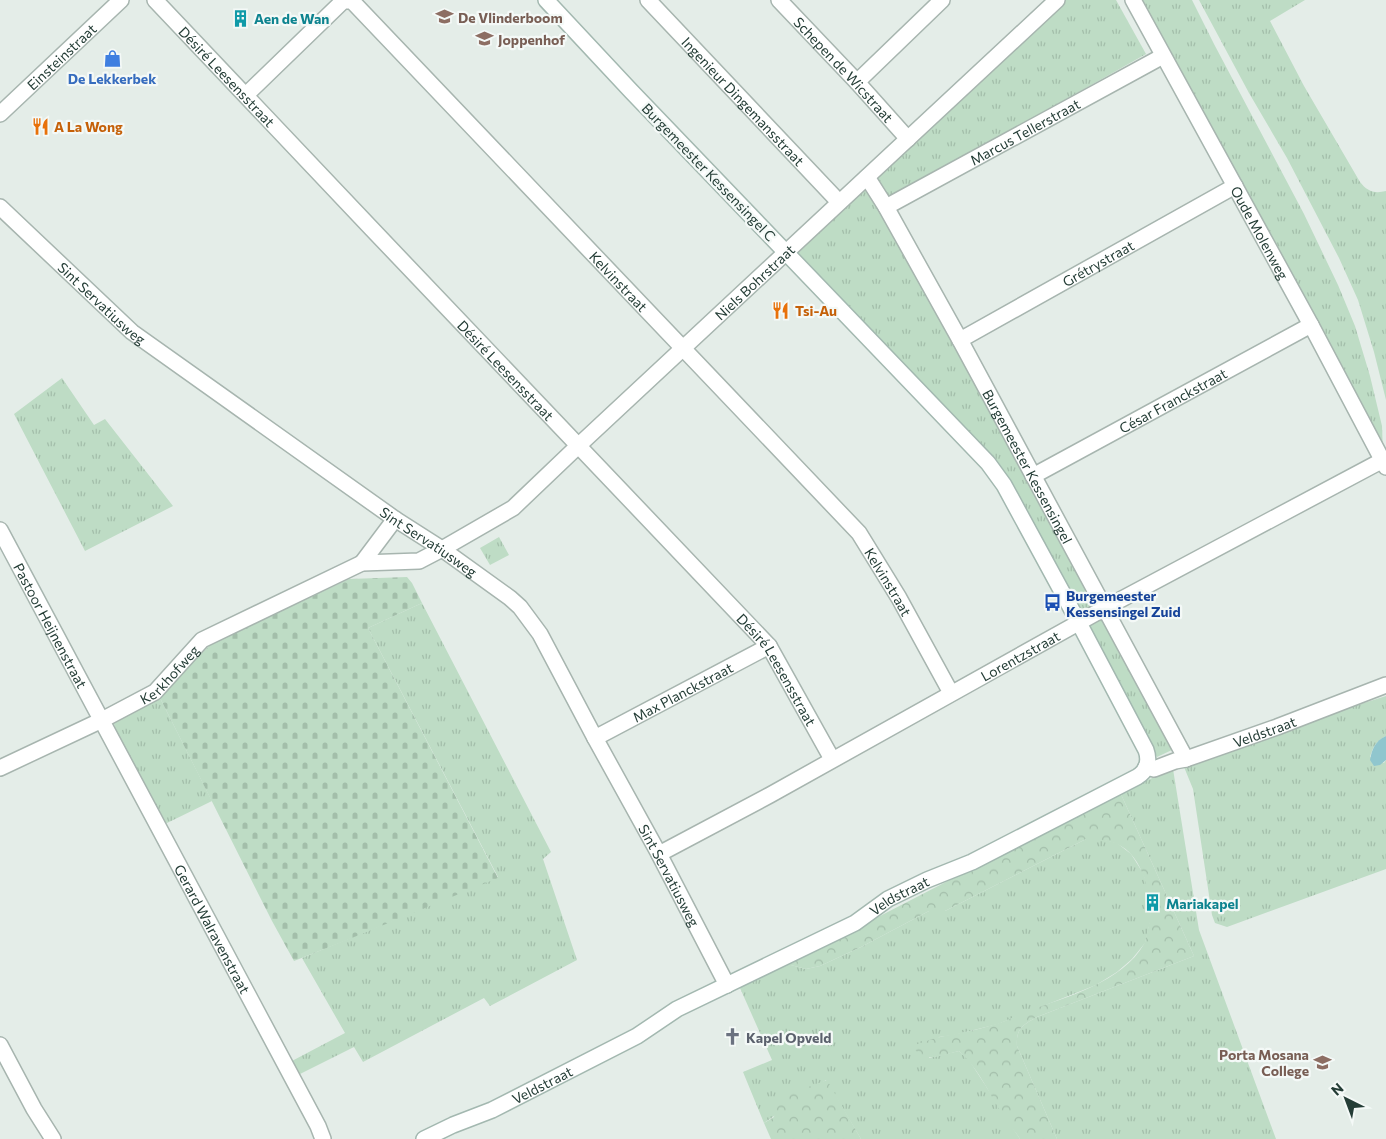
<svg xmlns="http://www.w3.org/2000/svg" width="1386" height="1139" viewBox="0 0 1386 1139" font-family="Commissioner,sans-serif">
	<style>
		.grass { fill: url(#grass-tufts) }
		.forest { fill: url(#forest-crowns) }
		.cemetery { fill: url(#cemetery-stones) }
		.water { fill: #90c6ce }
		.lines { fill: none; stroke-linecap: round; stroke-linejoin: round }
		.street-casing { stroke: #a7b5af; stroke-width: 18 }
		.secondary-casing { stroke: #a3b8b0; stroke-width: 18 }
		.street { stroke: #fff; stroke-width: 15 }
		.secondary { stroke: #fff; stroke-width: 15 }
		.labels { text-anchor: middle; dominant-baseline: central; stroke-width: 4.5; stroke-linejoin: round; paint-order: stroke }
		.education-label { font-size: 14px; font-weight: bold; fill: #785e54; stroke: #f4f9f7; text-anchor: start }
		.culture-label { font-size: 14px; font-weight: bold; fill: #0d838f; stroke: #f4f9f7; text-anchor: start }
		.street-label { font-size: 14px; fill: #243d36; stroke: #f4f9f7 }
		.shop-label { font-size: 14px; font-weight: bold; fill: #366cbe; stroke: #f4f9f7 }
		.food-label { font-size: 14px; font-weight: bold; fill: #c56008; stroke: #f4f9f7; text-anchor: start }
		.transit-label { font-size: 14px; font-weight: bold; fill: #164399; stroke: #f4f9f7; text-anchor: start }
		.worship-label { font-size: 14px; font-weight: bold; fill: #5b616d; stroke: #f4f9f7; text-anchor: start }
	</style>
	<defs>
		<pattern id="grass-tufts" width="24" height="20" patternUnits="userSpaceOnUse" patternTransform="scale(1.25)"><rect width="24" height="20" fill="#bedcc5"/><path d="M3 7l-1-3M5 7V3M7 7l1-3M15 17l-1-3M17 17v-4M19 17l1-3" fill="none" stroke="#a3beaa"/></pattern>
		<pattern id="forest-crowns" width="20" height="18" patternUnits="userSpaceOnUse" patternTransform="scale(1.25)"><rect width="20" height="18" fill="#bedcc5"/><path d="M2 6a3 3 0 1 1 6 0M12 15a3 3 0 1 1 6 0" fill="none" stroke="#a3beaa"/></pattern>
		<pattern id="cemetery-stones" width="16" height="16" patternUnits="userSpaceOnUse" patternTransform="scale(1.25)"><rect width="16" height="16" fill="#bedcc5"/><path d="M2 7V4a2 2 0 0 1 4 0v3zM10 15v-3a2 2 0 0 1 4 0v3z" fill="#a3beaa"/></pattern>
	</defs>
	<rect width="100%" height="100%" fill="#e4ede8"/>
	<g class="grass">
		<path d="M 1064,0 L 1116,0 L 1146,54 L 888,200 L 874,178 Z"/>
		<path d="M 1138,0 L 1192,0 L 1214,44 L 1304,214 L 1338,285 L 1355,326 L 1370,376 L 1382,426 L 1383,454 Z"/>
		<path d="M 1199,0 L 1305,0 L 1270,21 L 1304,86 L 1360,182 C 1367,191 1374,194 1386,191 L 1386,400 L 1374,352 L 1358,300 L 1339,258 L 1287,158 L 1249,93 Z"/>
		<path d="M 866,186 L 880,209 L 1097,606 L 1080,616 L 1012,492 L 794,252 Z"/>
		<path d="M 62,378 L 94,425 L 105,419 L 173,506 L 85,551 L 14,414 Z"/>
		<path d="M 499,537 L 509,555 L 490,565 L 480,548 Z"/>
		<path d="M 422,603 L 551,852 L 543,859 L 577,960 L 490,1006 L 484,998 L 363,1062 L 354,1047 L 298,1075 L 290,1062 L 345,1033 L 302,958 L 498,877 L 368,628 Z"/>
		<path d="M 1103,616 L 1174,749 L 1157,757 L 1087,625 Z"/>
		<path d="M 159,696 L 212,801 L 165,824 L 115,728 L 113,720 Z"/>
		<path d="M 1386,696 L 1386,736 C 1376,741 1373,747 1370,757 L 1384,763 L 1386,760 L 1386,869 L 1227,927 L 1215,923 L 1212,915 L 1193,789 L 1184,767 L 1304,722 Z"/>
		<path d="M 1173,769 L 1199,930 L 1276,1139 L 1057,1139 L 1017,1046 C 1016,1028 1023,1025 1037,1017 L 1194,956 L 1120,792 Z"/>
		<path d="M 1086,839 L 1101,839 L 1117,843 L 1131,854 L 1143,873 L 1150,893 L 1151,918 L 1145,943 L 1132,959 L 1117,972 L 1096,985 L 998,1024 L 954,1035 L 939,1037 L 929,1058 L 959,1051 L 969,1060 L 1020,1139 L 861,1139 L 826,1080 L 764,1123 L 743,1072 L 772,1060 L 740,988 L 787,964 L 806,969 L 820,966 L 861,947 L 929,911 L 945,911 Z"/>
	</g>
	<g class="forest">
		<path d="M 1120,792 L 1194,956 L 1037,1017 C 1023,1025 1016,1028 1017,1046 L 1057,1139 L 1020,1139 C 1016,1132 1010,1126 1006,1120 C 990,1096 980,1070 959,1051 C 940,1055 925,1065 912,1046 C 921,1043 931,1039 940,1037 C 959,1033 978,1030 996,1024 C 1007,1021 1017,1015 1028,1011 C 1066,997 1123,982 1144,944 C 1146,941 1146,936 1147,933 C 1153,912 1151,897 1144,877 C 1133,847 1116,839 1086,839 L 945,911 L 929,911 L 861,947 L 820,966 L 806,969 L 787,964 Z"/>
		<path d="M 827,1080 L 861,1139 L 771,1139 L 764,1123 L 774,1117 L 776,1106 L 784,1096 Z"/>
	</g>
	<path class="cemetery" d="M 407,577 L 412,583 L 422,603 L 368,628 L 498,878 L 342,942 L 294,961 L 272,921 L 159,696 L 211,644 L 349,579 Z"/>
	<path class="water" d="M 1386,736 L 1386,760 L 1380,765 L 1374,766 L 1370,760 C 1372,749 1375,741 1386,736 Z"/>
	<g class="lines">
		<defs>
			<g id="street">
				<path id="s1" d="M 155,0 L 371,228 L 769,646 L 832,759"/>
				<path id="s2" d="M 648,0 L 839,202"/>
				<path id="s3" d="M 779,0 L 857,82 L 908,139"/>
				<path id="s4" d="M 1133,0 L 1311,325 L 1386,467"/>
				<path d="M 857,82 L 942,0"/>
				<path id="s5" d="M 246,95 L 343,1 L 352,1 L 859,533 L 899,598 L 951,693"/>
				<path id="s6" d="M 0,114 L 121,0"/>
				<path id="s7" d="M 867,177 L 886,207 L 960,340 L 1186,759"/>
				<path id="s8" d="M 0,207 L 132,332 L 395,519 L 442,549 L 510,598 L 520,607 L 540,634 L 595,738 L 659,854 L 727,985"/>
				<path id="s9" d="M 886,207 L 1163,56"/>
				<path id="s10" d="M 960,340 L 1235,186"/>
				<path id="s11" d="M 1033,476 L 1311,325"/>
				<path id="s12" d="M 0,530 L 318,1126 L 323,1139"/>
				<path d="M 362,563 L 395,519"/>
				<path id="s13" d="M 595,738 L 769,646"/>
				<path id="s14" d="M 1146,767 L 1154,769 L 1175,761 L 1186,759 L 1277,727 L 1386,685"/>
				<path id="s15" d="M 0,768 L 102,720 L 155,692 L 202,640 L 362,563 L 419,561 L 442,549 L 513,508 L 578,446 L 1057,0"/>
				<path id="s16" d="M 659,854 L 770,795 L 1105,608 L 1383,460"/>
				<path d="M 0,1045 L 34,1109 L 53,1139"/>
			</g>
			<g id="secondary">
				<path id="s17" d="M 424,1139 L 453,1125 L 492,1110 L 637,1036 L 677,1009 L 855,923 L 888,899 L 927,880 L 972,862 L 1137,777 C 1147,771 1150,761 1146,750 L 1079,623 L 1004,485 L 988,463 L 631,91 L 546,0"/>
			</g>
		</defs>
		<use href="#street" class="street-casing"/>
		<use href="#secondary" class="secondary-casing"/>
		<use href="#street" class="street"/>
		<use href="#secondary" class="secondary"/>
	</g>
	<defs>
		<symbol id="school-bare" viewBox="-9 -9 18 18"><path d="M0-5L7-2L0 1L-7-2ZM-4 1L0 2.5L4 1V4Q0 6-4 4Z" fill="#8d6e63" stroke="#f4f9f7" stroke-width="2.5" paint-order="stroke"/></symbol>
		<symbol id="building-bare" viewBox="-9 -9 18 18"><path d="M-4-6H4V6H1V3H-1V6H-4ZM-2.5-4.3h1.7v1.8h-1.7ZM.8-4.3h1.7v1.8H.8ZM-2.5-1h1.7V.8h-1.7ZM.8-1h1.7V.8H.8Z" fill="#0f9aa8" stroke="#f4f9f7" stroke-width="2.5" paint-order="stroke"/></symbol>
		<symbol id="shop-bare" viewBox="-9 -9 18 18"><path d="M-5-2.5h2.3a2.7 3.5 0 0 1 5.4 0H5L5.5 6h-11ZM-1.5-2.5h3a1.5 2.3 0 0 0-3 0Z" fill="#3f7fe0" stroke="#f4f9f7" stroke-width="2.5" paint-order="stroke"/></symbol>
		<symbol id="restaurant-bare" viewBox="-9 -9 18 18"><path d="M-5-6h1v4h1v-4h1v4h1v-4h1v5L-1.5 .5V6h-2V.5L-5-1ZM5-6V6H3V1.5H1.5Q1.5-4 5-6Z" fill="#e8710a" stroke="#f4f9f7" stroke-width="2.5" paint-order="stroke"/></symbol>
		<symbol id="bus-bare" viewBox="-9 -9 18 18"><path d="M-5-6H5V4H4V6H2V4H-2V6H-4V4H-5ZM-3.5-4V0h7V-4ZM-3.5 1.2v1.5H-2V1.2ZM2 1.2v1.5H3.5V1.2Z" fill="#1a4fb4" stroke="#f4f9f7" stroke-width="2.5" paint-order="stroke"/></symbol>
		<symbol id="church-bare" viewBox="-9 -9 18 18"><path d="M-1.2-6h2.4v3.5h3.3v2.4h-3.3V6h-2.4V-.1h-3.3v-2.4h3.3Z" fill="#6b7280" stroke="#f4f9f7" stroke-width="2.5" paint-order="stroke"/></symbol>
	</defs>
	<g fill-rule="evenodd">
		<use href="#school-bare" x="432" y="4" width="25" height="25"/>
		<use href="#building-bare" x="228" y="6" width="25" height="25"/>
		<use href="#school-bare" x="472" y="26" width="25" height="25"/>
		<use href="#shop-bare" x="100" y="46" width="25" height="25"/>
		<use href="#restaurant-bare" x="28" y="114" width="25" height="25"/>
		<use href="#restaurant-bare" x="768" y="298" width="25" height="25"/>
		<use href="#bus-bare" x="1040" y="590" width="25" height="25"/>
		<use href="#building-bare" x="1140" y="890" width="25" height="25"/>
		<use href="#church-bare" x="720" y="1024" width="25" height="25"/>
		<use href="#school-bare" x="1310" y="1050" width="25" height="25"/>
	</g>
	<g class="labels">
		<g class="education-label">
			<text x="458" y="17">De Vlinderboom</text>
			<text x="498" y="39">Joppenhof</text>
			<text x="1309" y="1054" text-anchor="end">Porta Mosana<tspan x="1309" dy="16">College</tspan></text>
		</g>
		<g class="culture-label">
			<text x="254" y="18">Aen de Wan</text>
			<text x="1166" y="903">Mariakapel</text>
		</g>
		<g class="street-label">
			<text stroke="none"><textPath href="#s6" startOffset="84">Einsteinstraat</textPath></text>
			<text stroke="none"><textPath href="#s3" startOffset="95">Schepen de Wicstraat</textPath></text>
			<text stroke="none"><textPath href="#s1" startOffset="105">Désiré Leesensstraat</textPath></text>
			<text stroke="none"><textPath href="#s2" startOffset="139">Ingenieur Dingemansstraat</textPath></text>
			<text stroke="none"><textPath href="#s9" startOffset="158">Marcus Tellerstraat</textPath></text>
			<text transform="translate(709 172) rotate(46)">Burgemeester Kessensingel C</text>
			<text stroke="none"><textPath href="#s4" startOffset="265">Oude Molenweg</textPath></text>
			<text stroke="none"><textPath href="#s10" startOffset="158">Grétrystraat</textPath></text>
			<text stroke="none"><textPath href="#s15" startOffset="916">Niels Bohrstraat</textPath></text>
			<text stroke="none"><textPath href="#s5" startOffset="531">Kelvinstraat</textPath></text>
			<text stroke="none"><textPath href="#s8" startOffset="140">Sint Servatiusweg</textPath></text>
			<text stroke="none"><textPath href="#s1" startOffset="510">Désiré Leesensstraat</textPath></text>
			<text stroke="none"><textPath href="#s11" startOffset="159">César Franckstraat</textPath></text>
			<text stroke="none"><textPath href="#s7" startOffset="331">Burgemeester Kessensingel</textPath></text>
			<text stroke="none"><textPath href="#s8" startOffset="545">Sint Servatiusweg</textPath></text>
			<text stroke="none"><textPath href="#s5" startOffset="936">Kelvinstraat</textPath></text>
			<text stroke="none"><textPath href="#s12" startOffset="108">Pastoor Heijnenstraat</textPath></text>
			<text stroke="none"><textPath href="#s16" startOffset="412">Lorentzstraat</textPath></text>
			<text stroke="none"><textPath href="#s1" startOffset="915">Désiré Leesensstraat</textPath></text>
			<text stroke="none"><textPath href="#s15" startOffset="195">Kerkhofweg</textPath></text>
			<text stroke="none"><textPath href="#s13" startOffset="99">Max Planckstraat</textPath></text>
			<text stroke="none"><textPath href="#s14" startOffset="125">Veldstraat</textPath></text>
			<text stroke="none"><textPath href="#s8" startOffset="965">Sint Servatiusweg</textPath></text>
			<text stroke="none"><textPath href="#s17" startOffset="535">Veldstraat</textPath></text>
			<text stroke="none"><textPath href="#s12" startOffset="452">Gerard Walravenstraat</textPath></text>
			<text stroke="none"><textPath href="#s17" startOffset="130">Veldstraat</textPath></text>
		</g>
		<g class="shop-label">
			<text x="112" y="78">De Lekkerbek</text>
		</g>
		<g class="food-label">
			<text x="54" y="126">A La Wong</text>
			<text x="795" y="310">Tsi-Au</text>
		</g>
		<g class="transit-label">
			<text x="1066" y="595">Burgemeester<tspan x="1066" dy="16">Kessensingel Zuid</tspan></text>
		</g>
		<g class="worship-label">
			<text x="746" y="1037">Kapel Opveld</text>
		</g>
	</g>
	<g transform="translate(1346 1099) rotate(318)" stroke="#f4f9f7" stroke-width="4" paint-order="stroke">
	<path d="M0-4L9 19L0 12L-9 19Z" fill="#243d36"/>
	<text y="-8" font-size="14" font-weight="bold" text-anchor="middle" fill="#243d36">N</text>
	</g>
</svg>
